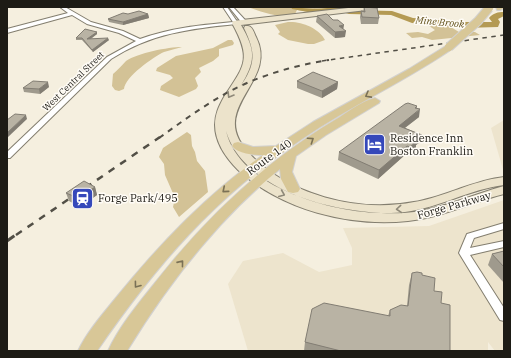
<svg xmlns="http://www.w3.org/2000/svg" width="511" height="358" viewBox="0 0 511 358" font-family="'IBM Plex Serif',serif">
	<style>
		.built { fill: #ede4cd }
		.green { fill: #d3c296 }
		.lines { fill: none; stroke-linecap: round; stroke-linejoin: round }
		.river { fill: #b49a53; fill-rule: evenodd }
		.street-casing { stroke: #837e6f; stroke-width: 2 }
		.secondary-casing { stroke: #837e6f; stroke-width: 2 }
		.primary-casing { stroke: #d2d1d0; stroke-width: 2 }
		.street { fill: #fff; fill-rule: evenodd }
		.secondary { fill: #ece3cb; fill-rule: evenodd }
		.primary { fill: #d8c797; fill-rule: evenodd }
		.rail-far3 { stroke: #524f46; stroke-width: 1.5; stroke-dasharray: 4.5 4.5; stroke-linecap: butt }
		.rail-far2 { stroke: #524f46; stroke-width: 2; stroke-dasharray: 5.5 5.5; stroke-linecap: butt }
		.rail-far1 { stroke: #524f46; stroke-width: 2.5; stroke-dasharray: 7 7; stroke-linecap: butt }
		.rail { stroke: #524f46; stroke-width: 3; stroke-dasharray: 9 9; stroke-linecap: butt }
		.primary-bridge-casing { stroke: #d2d1d0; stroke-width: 10; stroke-linecap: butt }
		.primary-bridge { stroke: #d8c797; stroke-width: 8 }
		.wall { fill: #9f9a8d }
		.shaded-wall { fill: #827d73 }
		.building { fill: #b9b3a4; stroke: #827d73 }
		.oneway { stroke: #8f8979 }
		.oneway2 { stroke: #7a7156 }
		.labels { text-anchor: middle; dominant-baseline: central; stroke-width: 3; stroke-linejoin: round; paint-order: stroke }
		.far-street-label { font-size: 9px; fill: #1d1b15; stroke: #fffcf6 }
		.far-water-label { font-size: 10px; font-style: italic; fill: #614f18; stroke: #fffcf6 }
		.poi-label { font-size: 11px; fill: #1d1b15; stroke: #fffcf6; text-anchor: start }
		.street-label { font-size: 11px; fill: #1d1b15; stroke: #fffcf6 }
	</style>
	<rect width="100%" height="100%" fill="#f5efdf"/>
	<g class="built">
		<path d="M 504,120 L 504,173 L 491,128 Z"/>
		<path d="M 504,200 L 504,351 L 495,351 L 488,342 L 488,351 L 248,351 L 228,284 L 243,261 L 283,253 L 319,272 L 352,265 L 352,248 L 343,228 L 429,226 Z"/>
	</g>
	<g class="green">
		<path d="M 248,7 L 307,7 L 329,10 L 310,12 L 297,10 L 295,14 C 280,19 262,12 248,7 Z"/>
		<path d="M 422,21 L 444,23 L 459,32 L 475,32 L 480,35 L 432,40 L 422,37 L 412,38 L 406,33 L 418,32 L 428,34 L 435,30 Z"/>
		<path d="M 288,22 C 301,21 319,28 325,40 L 314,44 L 308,44 L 288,40 L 278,34 L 280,32 L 275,25 Z"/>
		<path d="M 228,40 L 232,40 L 234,43 L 233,45 L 219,49 L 219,56 L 213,61 L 199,68 L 201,72 L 195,78 L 198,86 L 196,89 L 179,97 L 160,90 L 161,86 L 173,78 L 170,75 L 156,71 L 157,68 L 176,56 L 213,48 Z"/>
		<path d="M 182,47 C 176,49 170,50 164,52 C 153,57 125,77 124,89 L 119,91 L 115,90 L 112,86 L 113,74 C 118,70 122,65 126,61 C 138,53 168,47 182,47 Z"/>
		<path d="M 187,132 L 191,135 L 192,146 L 195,152 L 197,161 L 205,171 L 208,192 L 179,217 L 173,207 L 175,198 L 165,175 L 164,164 L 159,157 L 163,148 Z"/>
	</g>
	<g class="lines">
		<path class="river" d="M 291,7 L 313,9 L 341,7 L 350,10 L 392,11 L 413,18 L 463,22 L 492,22 L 489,18 C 493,13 498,12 504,12 L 504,16 L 498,19 L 500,22 L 498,27 L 463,28 L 412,23 L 391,15 L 349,14 L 339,11 L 313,13 L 292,9 Z"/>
		<defs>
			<g id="street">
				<path d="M 60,7 L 65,7 L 91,22 L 123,31 L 140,39 C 170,28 201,25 233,22 L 223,7 L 227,7 L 238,23 L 236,24 C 189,29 152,33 111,59 L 10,158 L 7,158 L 7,152 L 107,57 L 136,41 L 119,33 L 87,24 L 72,15 L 7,33 L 7,29 L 68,13 Z"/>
				<path d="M 229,7 L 233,7 L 246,21 L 246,23 L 242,23 Z"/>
				<path d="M 504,223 L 504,229 L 474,238 L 470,248 L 504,241 L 504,247 L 470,255 L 504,308 L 504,321 L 500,320 L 459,253 L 467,234 Z"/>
			</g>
			<path id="secondary" d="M 357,7 L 378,7 L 375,9 L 241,25 C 256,51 256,61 240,87 C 256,64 256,53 244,28 L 245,26 L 248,26 C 253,27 254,33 256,37 C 279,82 208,106 247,151 C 286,195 358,213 414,202 C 445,197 471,181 504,177 L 504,185 C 470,189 439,208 405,212 C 349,219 244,193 226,131 C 241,196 358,219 414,212 C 444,208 474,194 504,186 L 504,194 C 472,202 441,218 408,221 C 349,227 282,210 238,170 C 226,158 215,142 215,125 C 215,114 219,106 224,97 C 245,65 252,59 232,23 L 233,21 Z"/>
			<g id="primary">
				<path d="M 496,7 L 504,7 L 504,8 L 500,10 L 497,10 Z"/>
				<path d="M 449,44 L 452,45 L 453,47 L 452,49 C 404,82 350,106 302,139 C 215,197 156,265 97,351 L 78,351 C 87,332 102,315 115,299 C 159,245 206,195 263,155 C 253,155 238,154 232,146 L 234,143 L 238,142 L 253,147 L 276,146 L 313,122 L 409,69 Z"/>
				<path d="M 375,98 L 380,101 L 379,103 L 326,135 L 296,156 L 292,172 L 300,189 L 298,192 L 293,193 L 288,192 L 281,179 L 280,169 C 218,219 168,284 127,351 L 108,351 C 119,327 138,304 154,284 C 205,219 264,162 335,120 C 347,113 361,101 375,98 Z"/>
			</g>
		</defs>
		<use href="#street" class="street-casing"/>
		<use href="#secondary" class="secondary-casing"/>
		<use href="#primary" class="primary-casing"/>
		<use href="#street" class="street"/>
		<use href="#secondary" class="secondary"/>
		<use href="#primary" class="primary"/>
		<path class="rail-far3" d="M 322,61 L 504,35"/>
		<path class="rail-far2" d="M 159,138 C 187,118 215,97 247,83 C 272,72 302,64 329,60"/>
		<path class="rail-far1" d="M 16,235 L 160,137"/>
		<path class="rail" d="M 7,241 L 17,234"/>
		<defs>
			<path id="primary-bridge" d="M 449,47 L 478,21 L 489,8"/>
		</defs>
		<use href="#primary-bridge" class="primary-bridge-casing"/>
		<use href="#primary-bridge" class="primary-bridge"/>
	</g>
	<g class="wall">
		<path d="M 364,7 L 379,18 L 378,24 L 361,24 L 360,17 L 361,11 L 363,12 Z"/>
		<path d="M 128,14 L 148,14 L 149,18 L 123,25 L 109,22 L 108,19 Z"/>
		<path d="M 317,16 L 345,37 L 335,38 L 316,22 Z"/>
		<path d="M 97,32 L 97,34 L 91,39 L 109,40 L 93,52 L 82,40 L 76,40 L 76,38 Z"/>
		<path d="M 297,81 L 338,82 L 337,89 L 322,98 L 297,88 Z"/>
		<path d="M 49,87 L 40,94 L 24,92 L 23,88 Z"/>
		<path d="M 417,108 L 419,117 L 405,128 L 422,135 L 420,142 L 416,145 L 416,149 L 408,155 L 406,154 L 378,179 L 338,160 L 339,152 Z"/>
		<path d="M 95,187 L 97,195 L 80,207 L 69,201 L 66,193 Z"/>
		<path d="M 504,251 L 504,283 L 488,265 L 492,254 Z"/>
		<path d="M 412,273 L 422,275 L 434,291 L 441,303 L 450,351 L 304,351 L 305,342 L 388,316 L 390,310 L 407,306 L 409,285 Z"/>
	</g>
	<g class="shaded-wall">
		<path d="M 148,14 L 149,18 L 123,25 L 123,22 Z"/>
		<path d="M 344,25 L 343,31 L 346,31 L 345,37 L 335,38 L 335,32 L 339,26 Z"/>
		<path d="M 97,32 L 97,34 L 87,41 L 87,39 Z"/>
		<path d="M 108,38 L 109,40 L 93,52 L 92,50 Z"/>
		<path d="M 48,82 L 49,87 L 40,94 L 39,89 Z"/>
		<path d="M 338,82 L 337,89 L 322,98 L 322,91 Z"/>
		<path d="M 417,106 L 416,113 L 420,109 L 419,117 L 398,133 L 399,126 Z"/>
		<path d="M 26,115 L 27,119 L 7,138 L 7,133 Z"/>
		<path d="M 422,135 L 420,142 L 416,145 L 416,149 L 408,155 L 410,147 L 415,140 Z"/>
		<path d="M 407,146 L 406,154 L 378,179 L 379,170 Z"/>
		<path d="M 95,187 L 97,195 L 80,207 L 78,198 Z"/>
	</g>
	<g class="building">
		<path d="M 364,7 L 377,8 L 379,18 L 362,17 L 361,11 L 365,12 Z"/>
		<path d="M 139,11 L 148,14 L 123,22 L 108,19 L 123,13 L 128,14 Z"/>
		<path d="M 327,14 L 333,20 L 338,20 L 344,25 L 339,26 L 346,31 L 335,32 L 317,16 Z"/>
		<path d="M 85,29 L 97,32 L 87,39 L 108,38 L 92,50 L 82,38 L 76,38 Z"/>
		<path d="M 313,72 L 338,82 L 322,91 L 297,81 Z"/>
		<path d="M 33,81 L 48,82 L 39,89 L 23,88 Z"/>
		<path d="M 408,103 L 417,106 L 415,108 L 420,109 L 399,126 L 422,135 L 415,140 L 417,141 L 410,147 L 407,146 L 379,170 L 339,152 L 405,104 Z"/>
		<path d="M 15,114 L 26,115 L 7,133 L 7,120 Z"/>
		<path d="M 84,181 L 95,187 L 78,198 L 66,193 Z"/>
		<path d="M 504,251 L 504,267 L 492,254 Z"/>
		<path d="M 417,272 L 422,273 L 422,275 L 435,278 L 434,291 L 442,292 L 441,303 L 450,305 L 450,351 L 341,351 L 305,342 L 312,309 L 324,303 L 390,316 L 390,310 L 401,305 L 408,306 L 412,273 Z"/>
	</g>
	<defs><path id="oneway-chevron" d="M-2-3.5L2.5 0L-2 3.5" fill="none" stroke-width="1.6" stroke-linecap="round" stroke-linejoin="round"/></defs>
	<g class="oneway">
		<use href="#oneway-chevron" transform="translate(230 95) rotate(121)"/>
		<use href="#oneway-chevron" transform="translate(282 194) rotate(23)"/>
		<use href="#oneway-chevron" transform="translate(399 209) rotate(175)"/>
	</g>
	<g class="oneway2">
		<use href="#oneway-chevron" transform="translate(368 95) rotate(151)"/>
		<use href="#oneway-chevron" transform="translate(311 140) rotate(-34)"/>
		<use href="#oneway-chevron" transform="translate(225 190) rotate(140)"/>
		<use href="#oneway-chevron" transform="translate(181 263) rotate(-51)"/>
		<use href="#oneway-chevron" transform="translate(137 285) rotate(127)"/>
	</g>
	<defs>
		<symbol id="hotel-square" viewBox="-11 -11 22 22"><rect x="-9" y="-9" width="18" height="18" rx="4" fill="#3548ba" stroke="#fffcf6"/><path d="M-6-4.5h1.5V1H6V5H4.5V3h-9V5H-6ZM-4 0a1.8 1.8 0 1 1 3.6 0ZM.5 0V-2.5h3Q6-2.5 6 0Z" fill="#fff"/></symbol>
		<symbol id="station-square" viewBox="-11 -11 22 22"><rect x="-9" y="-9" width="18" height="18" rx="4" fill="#3548ba" stroke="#fffcf6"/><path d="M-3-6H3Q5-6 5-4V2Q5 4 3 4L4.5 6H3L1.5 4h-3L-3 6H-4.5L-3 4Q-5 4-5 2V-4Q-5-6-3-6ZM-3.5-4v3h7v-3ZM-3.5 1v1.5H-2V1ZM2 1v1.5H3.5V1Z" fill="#fff"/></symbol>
	</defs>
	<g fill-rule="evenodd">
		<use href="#hotel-square" x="362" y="132" width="25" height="25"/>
		<use href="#station-square" x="70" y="186" width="25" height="25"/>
	</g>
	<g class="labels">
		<g class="far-street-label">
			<text transform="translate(73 81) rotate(-44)">West Central Street</text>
		</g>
		<g class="far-water-label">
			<text transform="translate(440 22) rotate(5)">Mine Brook</text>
		</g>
		<g class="poi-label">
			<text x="390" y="138">Residence Inn<tspan x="390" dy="13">Boston Franklin</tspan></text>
			<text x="98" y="198">Forge Park/495</text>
		</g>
		<g class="street-label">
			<text transform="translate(269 157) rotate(-36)">Route 140</text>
			<text transform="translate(454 205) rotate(-16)">Forge Parkway</text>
		</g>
	</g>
	<rect width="511" height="358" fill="none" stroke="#1d1b15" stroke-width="16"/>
</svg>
